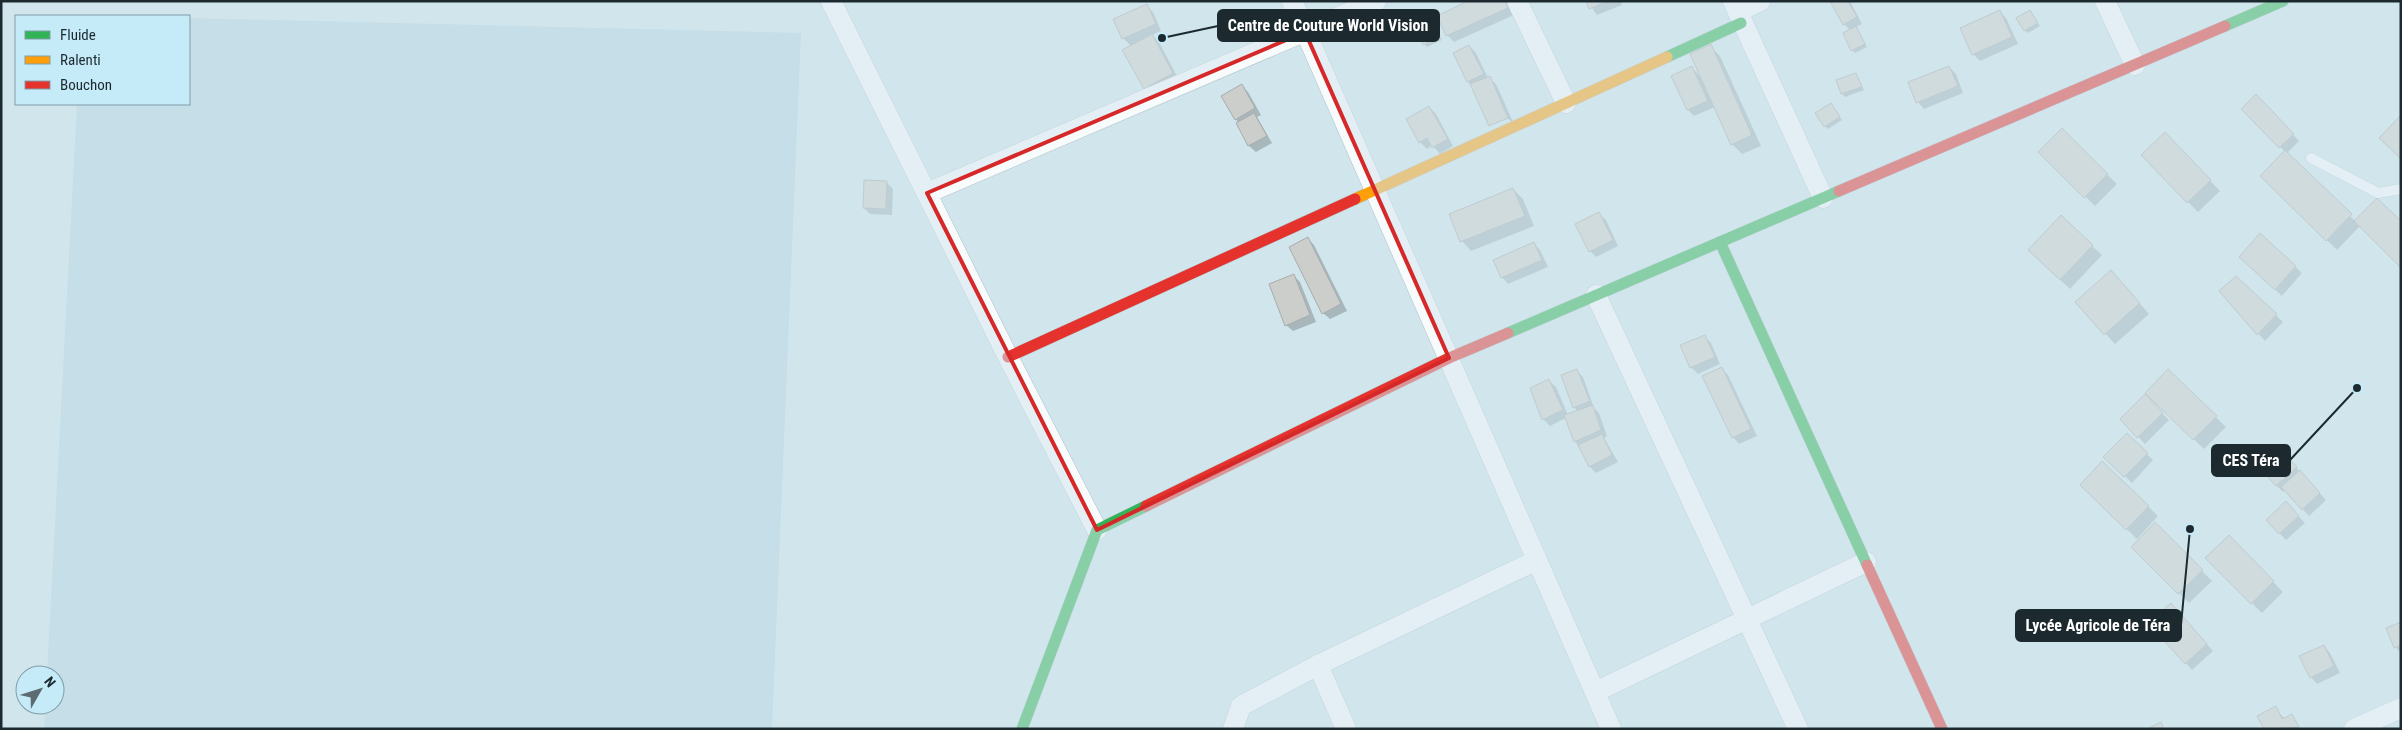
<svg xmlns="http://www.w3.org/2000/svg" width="2402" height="730" viewBox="0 0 2402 730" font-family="'Roboto Condensed',sans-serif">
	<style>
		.green { fill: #b6d6e3 }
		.shadow { fill: #0003 }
		.building { fill: #cccecb; stroke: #a8acab }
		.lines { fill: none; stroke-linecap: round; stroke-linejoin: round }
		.lane-casing { stroke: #b2c2c7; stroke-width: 11 }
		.street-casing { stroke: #b2c2c7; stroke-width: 21 }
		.fast-casing { stroke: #b2c2c7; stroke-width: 12 }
		.slow-casing { stroke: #b2c2c7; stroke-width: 12 }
		.jam-casing { stroke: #b2c2c7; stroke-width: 12 }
		.lane { stroke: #f8fbfc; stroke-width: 10 }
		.street { stroke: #f8fbfc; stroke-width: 20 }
		.fast { stroke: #30b455; stroke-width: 11 }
		.slow { stroke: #ff9f0a; stroke-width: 11 }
		.jam { stroke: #e5322d; stroke-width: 11 }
		.marked { fill: none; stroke: #d62828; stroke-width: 4; stroke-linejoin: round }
		.leader { fill: none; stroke: #1c2a2f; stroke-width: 2 }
		.callout-dot { fill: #1c2a2f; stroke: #c5eaf8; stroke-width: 2 }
		.callout { fill: #1c2a2f; stroke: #1c2a2f; stroke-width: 2 }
		.callout-label { font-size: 16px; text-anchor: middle; font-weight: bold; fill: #fff }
	</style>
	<rect width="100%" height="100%" fill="#d1e5ec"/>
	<path class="green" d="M 189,18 L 801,33 L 772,729 L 44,729 L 46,705 L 55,705 L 55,675 L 47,675 L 77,104 L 189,104 Z"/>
	<g class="shadow">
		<path d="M 1471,1 L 1508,1 L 1514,15 L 1454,42 L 1448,36 L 1438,16 Z"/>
		<path d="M 1587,1 L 1621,1 L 1622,5 L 1597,15 Z"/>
		<path d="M 1832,1 L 1850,1 L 1862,24 L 1856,27 L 1867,47 L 1855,53 L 1852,50 L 1850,30 L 1844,24 Z"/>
		<path d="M 1146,5 L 1153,12 L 1161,31 L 1152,35 L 1159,42 L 1179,80 L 1151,95 L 1145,89 L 1131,46 L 1123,38 Z"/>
		<path d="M 2030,11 L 2040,26 L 2028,33 L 2025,30 Z"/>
		<path d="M 2000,12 L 2006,18 L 2018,44 L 1980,61 L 1973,54 L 1962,29 Z"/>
		<path d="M 1431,19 L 1442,40 L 1427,47 L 1424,44 Z"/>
		<path d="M 1469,46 L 1476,53 L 1488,78 L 1496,84 L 1514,124 L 1468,82 L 1454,53 Z"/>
		<path d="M 1710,46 L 1720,56 L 1761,146 L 1742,154 L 1732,144 L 1715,107 L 1694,116 L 1688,110 L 1692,68 L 1702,78 Z"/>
		<path d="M 1949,67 L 1956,74 L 1963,93 L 1924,109 L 1918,102 Z"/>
		<path d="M 1856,74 L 1864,90 L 1845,97 L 1842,94 Z"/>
		<path d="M 1241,85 L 1248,92 L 1261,115 L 1257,117 L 1272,143 L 1256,152 L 1249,146 L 1236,119 Z"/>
		<path d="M 2256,96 L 2299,141 L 2287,153 L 2360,226 L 2337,250 L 2262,176 L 2285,152 L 2243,109 Z"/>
		<path d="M 1831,105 L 1842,120 L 1828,129 L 1825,126 Z"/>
		<path d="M 1429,107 L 1436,114 L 1453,146 L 1440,154 L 1432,145 L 1427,149 L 1420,142 Z"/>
		<path d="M 2062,130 L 2117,184 L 2095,206 L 2040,152 Z"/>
		<path d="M 2175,144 L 2220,191 L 2198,212 L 2188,202 Z"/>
		<path d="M 887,183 L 893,189 L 892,215 L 870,214 L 864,208 Z"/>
		<path d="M 1513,189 L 1523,199 L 1534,226 L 1471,251 L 1462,241 Z"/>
		<path d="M 1599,214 L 1606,220 L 1618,246 L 1596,257 L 1590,251 Z"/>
		<path d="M 2260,235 L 2302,273 L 2282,296 L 2247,264 Z"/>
		<path d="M 1308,239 L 1314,245 L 1347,311 L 1330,319 L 1323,313 Z"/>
		<path d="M 1534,244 L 1540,250 L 1548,267 L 1508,284 L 1502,277 Z"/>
		<path d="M 2092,246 L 2102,255 L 2070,289 L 2039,260 Z"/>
		<path d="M 1293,275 L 1300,282 L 1316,322 L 1293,331 L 1286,325 Z"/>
		<path d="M 2236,278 L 2283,322 L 2265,341 L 2220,291 Z"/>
		<path d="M 2121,282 L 2149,314 L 2115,344 L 2077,302 Z"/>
		<path d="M 1704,336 L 1711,343 L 1720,364 L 1698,374 L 1691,367 Z"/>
		<path d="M 1722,369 L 1728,375 L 1757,436 L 1739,444 L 1733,437 Z"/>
		<path d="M 1576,370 L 1583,377 L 1594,408 L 1599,413 L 1607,436 L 1604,438 L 1618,462 L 1596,473 L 1590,467 L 1575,441 L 1566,418 L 1550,426 L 1543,419 L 1531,389 L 1549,381 L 1556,387 L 1568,415 L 1578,412 L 1574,407 Z"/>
		<path d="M 2168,371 L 2226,427 L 2204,449 L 2147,393 Z"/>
		<path d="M 2145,396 L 2169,420 L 2145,444 L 2121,419 Z"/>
		<path d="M 2127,435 L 2153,460 L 2132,483 L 2105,457 Z"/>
		<path d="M 2284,454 L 2326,500 L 2309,516 L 2285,490 L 2283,492 L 2276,485 Z"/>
		<path d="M 2102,463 L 2158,516 L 2137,539 L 2081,485 Z"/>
		<path d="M 2286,503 L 2305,523 L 2286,540 L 2267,520 Z"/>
		<path d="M 2155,524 L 2212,581 L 2189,603 L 2133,547 Z"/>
		<path d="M 2229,537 L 2283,592 L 2262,613 L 2207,558 Z"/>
		<path d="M 2177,611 L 2213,651 L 2192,670 L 2186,663 Z"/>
		<path d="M 2401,623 L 2401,653 L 2395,647 Z"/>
		<path d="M 2324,646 L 2330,653 L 2340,673 L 2317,684 L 2311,677 Z"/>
		<path d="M 2275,708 L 2285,719 L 2291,716 L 2301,729 L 2265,729 Z"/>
	</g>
	<g class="building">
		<path d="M 1468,1 L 1505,1 L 1508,8 L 1446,36 L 1437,16 Z"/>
		<path d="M 1586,1 L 1608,1 L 1589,9 Z"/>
		<path d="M 1830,1 L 1848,1 L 1857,17 L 1843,25 Z"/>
		<path d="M 1147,4 L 1156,24 L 1122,39 L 1113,19 Z"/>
		<path d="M 2000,10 L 2012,37 L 1972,55 L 1960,28 Z"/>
		<path d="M 2030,10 L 2038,23 L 2024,31 L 2016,18 Z"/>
		<path d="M 1431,18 L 1440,36 L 1423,45 L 1414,26 Z"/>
		<path d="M 1856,26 L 1865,44 L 1851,51 L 1843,33 Z"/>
		<path d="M 1152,34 L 1173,73 L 1144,89 L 1122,50 Z"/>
		<path d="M 1711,44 L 1752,135 L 1731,145 L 1690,54 Z"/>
		<path d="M 1469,45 L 1484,74 L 1467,82 L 1453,53 Z"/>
		<path d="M 1692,66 L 1708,101 L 1687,110 L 1671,76 Z"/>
		<path d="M 1949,66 L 1958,86 L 1916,103 L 1908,82 Z"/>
		<path d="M 1856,73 L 1862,87 L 1841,94 L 1836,80 Z"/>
		<path d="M 1490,76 L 1508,118 L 1489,126 L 1470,84 Z"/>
		<path d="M 1242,84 L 1255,108 L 1235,120 L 1221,96 Z"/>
		<path d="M 2256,94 L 2294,134 L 2279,148 L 2241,109 Z"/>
		<path d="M 1831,103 L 1840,117 L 1824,127 L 1815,113 Z"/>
		<path d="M 1429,106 L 1448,139 L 1432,148 L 1427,138 L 1419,143 L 1406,119 Z"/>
		<path d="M 1254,113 L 1267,136 L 1248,146 L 1236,123 Z"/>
		<path d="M 2401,115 L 2401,159 L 2379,138 Z"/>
		<path d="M 2062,128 L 2108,174 L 2084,198 L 2038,152 Z"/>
		<path d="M 2165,132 L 2211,180 L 2187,203 L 2141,155 Z"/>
		<path d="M 2285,150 L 2352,214 L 2326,241 L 2260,176 Z"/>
		<path d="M 864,180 L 887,181 L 886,209 L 863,208 Z"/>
		<path d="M 1513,188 L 1525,216 L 1460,242 L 1449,214 Z"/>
		<path d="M 2377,198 L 2401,221 L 2401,268 L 2354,221 Z"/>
		<path d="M 1599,212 L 1613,240 L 1589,252 L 1575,224 Z"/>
		<path d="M 2061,215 L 2093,245 L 2060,280 L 2028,250 Z"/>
		<path d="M 2260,233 L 2296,266 L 2275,290 L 2239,257 Z"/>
		<path d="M 1308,237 L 1341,304 L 1322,314 L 1289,247 Z"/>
		<path d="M 1534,242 L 1542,260 L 1501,278 L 1493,260 Z"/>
		<path d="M 2111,270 L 2140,303 L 2104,335 L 2075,302 Z"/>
		<path d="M 1294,274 L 1310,315 L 1285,326 L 1269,284 Z"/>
		<path d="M 2236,276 L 2277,314 L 2257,335 L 2219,291 Z"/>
		<path d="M 1705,335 L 1715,357 L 1690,368 L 1680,345 Z"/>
		<path d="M 1722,367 L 1751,429 L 1732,438 L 1702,376 Z"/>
		<path d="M 1577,369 L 1590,401 L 1573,408 L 1561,375 Z"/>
		<path d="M 2168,369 L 2217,416 L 2193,440 L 2145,393 Z"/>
		<path d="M 1549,379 L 1563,410 L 1542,420 L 1530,388 Z"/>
		<path d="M 2145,394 L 2163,413 L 2137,438 L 2120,419 Z"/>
		<path d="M 1593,405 L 1601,430 L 1574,442 L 1564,415 Z"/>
		<path d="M 2127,433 L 2148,453 L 2124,477 L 2103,457 Z"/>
		<path d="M 1602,434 L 1612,455 L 1589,467 L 1578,445 Z"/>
		<path d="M 2278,446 L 2297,467 L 2276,486 L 2257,465 Z"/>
		<path d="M 2102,461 L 2149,506 L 2126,530 L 2080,485 Z"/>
		<path d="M 2300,470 L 2320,493 L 2302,510 L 2281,487 Z"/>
		<path d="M 2286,501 L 2299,516 L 2279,534 L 2266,520 Z"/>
		<path d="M 2155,522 L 2203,570 L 2178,594 L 2131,547 Z"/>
		<path d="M 2229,535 L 2274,581 L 2251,604 L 2205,558 Z"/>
		<path d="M 2171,603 L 2207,644 L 2185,664 L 2148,623 Z"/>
		<path d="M 2401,622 L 2401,645 L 2394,648 L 2386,628 Z"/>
		<path d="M 2324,645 L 2334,666 L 2310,678 L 2299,656 Z"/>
		<path d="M 2276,706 L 2282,719 L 2292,714 L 2299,727 L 2264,729 L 2257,716 Z"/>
		<path d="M 2161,722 L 2164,729 L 2147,729 Z"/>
	</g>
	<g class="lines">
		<defs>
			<path id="lane" d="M 2311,158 L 2378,193 L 2401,189"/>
			<g id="street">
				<path d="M 831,1 L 1008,357 L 1097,530"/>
				<path d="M 1292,1 L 1611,729"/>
				<path d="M 1517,1 L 1566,103"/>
				<path d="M 1733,1 L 1823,198"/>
				<path d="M 2105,1 L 2135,65"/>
				<path d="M 1738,12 L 1760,1"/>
				<path d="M 927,193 L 1376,1"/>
				<path d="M 1596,295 L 1798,729"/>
				<path d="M 1318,665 L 1346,729"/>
				<path d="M 1595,692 L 1866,562"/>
				<path d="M 1233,729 L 1241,706 L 1318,665 L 1537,560"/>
				<path d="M 2354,729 L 2401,708"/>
			</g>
			<g id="fast">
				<path d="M 2225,26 L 2283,1"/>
				<path d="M 1667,57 L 1741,23"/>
				<path d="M 1720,242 L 1867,565"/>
				<path d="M 1508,333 L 1839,191"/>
				<path d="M 1022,729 L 1097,530 L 1146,506"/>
			</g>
			<path id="slow" d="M 1355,199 L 1667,57"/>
			<g id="jam">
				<path d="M 1839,191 L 2225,26"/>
				<path d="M 1008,357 L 1355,199"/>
				<path d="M 1146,506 L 1449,358 L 1508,333"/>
				<path d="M 1867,565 L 1942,729"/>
			</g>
		</defs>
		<use href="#lane" class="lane-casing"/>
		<use href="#street" class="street-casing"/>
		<use href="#fast" class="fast-casing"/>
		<use href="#slow" class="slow-casing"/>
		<use href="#jam" class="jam-casing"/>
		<use href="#lane" class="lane"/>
		<use href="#street" class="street"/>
		<use href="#fast" class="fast"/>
		<use href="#slow" class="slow"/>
		<use href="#jam" class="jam"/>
	</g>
	<path d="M0 0H2402V730H0ZM 1305,32 L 1449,358 L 1097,530 L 927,193 Z" fill="#d1e5ec" fill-opacity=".55" fill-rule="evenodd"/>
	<path class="marked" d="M 1305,32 L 1449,358 L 1097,530 L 927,193 Z"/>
	<path class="leader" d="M1162 38L1218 26M2357 388L2290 460M2190 529L2181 625"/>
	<g class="callout-dot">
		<circle cx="1162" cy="38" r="5"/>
		<circle cx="2357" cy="388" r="5"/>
		<circle cx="2190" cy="529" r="5"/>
	</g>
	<g class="callout">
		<rect x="1218" y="10" width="221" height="31" rx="5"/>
		<rect x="2212" y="445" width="78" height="31" rx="5"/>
		<rect x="2016" y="610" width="165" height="31" rx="5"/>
	</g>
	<g class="callout-label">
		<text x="1328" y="31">Centre de Couture World Vision</text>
		<text x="2251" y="466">CES Téra</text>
		<text x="2098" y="631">Lycée Agricole de Téra</text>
	</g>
	<rect width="2402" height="730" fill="none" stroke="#1c2a2f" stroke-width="5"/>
	<rect x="15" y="15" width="175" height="90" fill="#c5eaf8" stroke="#819da8"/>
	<rect x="25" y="31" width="25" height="8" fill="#30b455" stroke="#819da8"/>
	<text x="60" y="40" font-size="15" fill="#1c2a2f">Fluide</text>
	<rect x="25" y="56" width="25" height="8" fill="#ff9f0a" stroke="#819da8"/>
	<text x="60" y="65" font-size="15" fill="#1c2a2f">Ralenti</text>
	<rect x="25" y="81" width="25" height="8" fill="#e5322d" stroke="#819da8"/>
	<text x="60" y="90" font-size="15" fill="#1c2a2f">Bouchon</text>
	<g transform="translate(40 690) rotate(51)"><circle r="24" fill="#c5eaf8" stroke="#819da8"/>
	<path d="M0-4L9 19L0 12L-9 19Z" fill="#5b6b71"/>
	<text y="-8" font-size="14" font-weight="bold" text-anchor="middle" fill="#1c2a2f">N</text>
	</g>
</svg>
